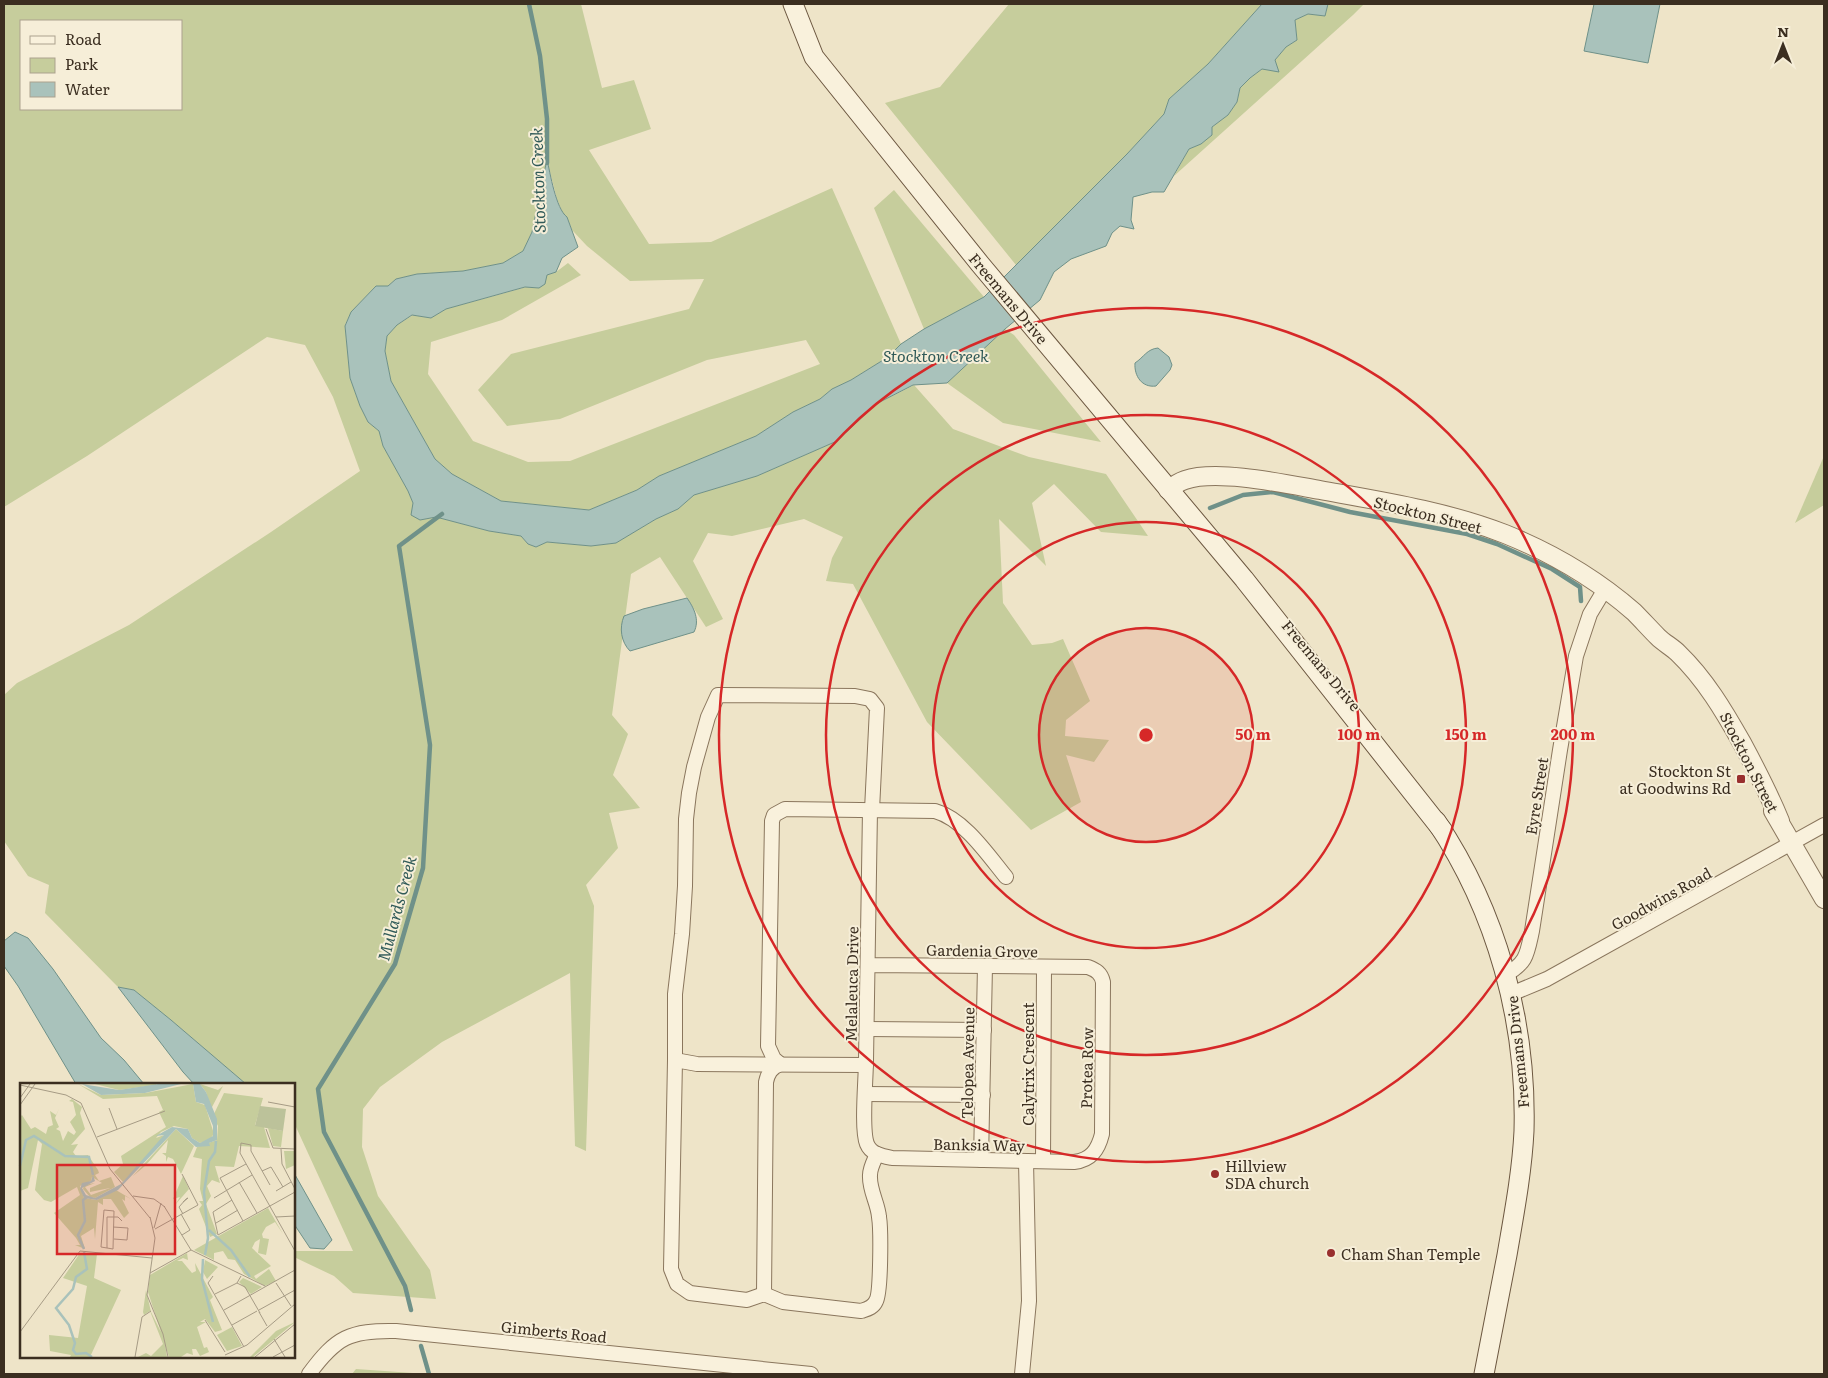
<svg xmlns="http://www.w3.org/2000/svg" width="1828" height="1378" viewBox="0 0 1828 1378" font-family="Literata,serif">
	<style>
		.green { fill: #c6cd9c; fill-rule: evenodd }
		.water { fill: #a9c2bb; stroke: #6f9189 }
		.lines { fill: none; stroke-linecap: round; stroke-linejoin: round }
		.stream { stroke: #6f9189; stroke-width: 4.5 }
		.minor-casing { stroke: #8a765d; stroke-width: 16 }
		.tertiary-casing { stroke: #8a765d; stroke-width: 20 }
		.secondary-casing { stroke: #6c5740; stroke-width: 21 }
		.minor { stroke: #f9f1dc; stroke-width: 14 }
		.tertiary { stroke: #f9f1dc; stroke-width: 18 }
		.secondary { stroke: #f9f1dc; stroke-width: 19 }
		.ring { fill: none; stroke: #d62828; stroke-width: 2.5 }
		.poi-dot { fill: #992f2e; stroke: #f6eed8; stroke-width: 2 }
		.labels { text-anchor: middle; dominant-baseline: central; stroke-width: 4; stroke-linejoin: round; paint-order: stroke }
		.street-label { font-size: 15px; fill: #3b2e20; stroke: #f6eed8 }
		.poi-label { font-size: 15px; fill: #3b2e20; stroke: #f6eed8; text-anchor: start }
		.water-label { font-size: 16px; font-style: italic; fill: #305a58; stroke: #f6eed8 }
		.inset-river { fill: none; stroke: #a9c2bb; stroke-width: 2.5 }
		.inset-road { fill: none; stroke: #a69b85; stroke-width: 1 }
		.view { fill: #d62828; fill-opacity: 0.15; stroke: #d62828; stroke-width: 2.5 }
		.inset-edge { fill: none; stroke: #3b2e20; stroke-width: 2.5 }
		.centre { fill: #d62828; stroke: #f6eed8; stroke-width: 2.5 }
		.ring-label { font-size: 15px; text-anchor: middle; font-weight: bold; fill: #d62828; stroke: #f6eed8; stroke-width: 4; stroke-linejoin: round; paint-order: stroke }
	</style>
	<rect width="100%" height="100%" fill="#eee4c8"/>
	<g class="green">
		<path d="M 4,4 L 581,4 L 602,88 L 634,80 L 651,129 L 589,150 L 649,244 L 711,242 L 832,188 L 901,344 L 888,357 L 851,380 L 832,389 L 820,399 L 793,412 L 756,436 L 659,476 L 637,490 L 589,510 L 501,501 L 452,474 L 435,459 L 391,381 L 385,351 L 387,336 L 397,325 L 413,315 L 431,318 L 446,309 L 526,287 L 539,288 L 547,275 L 556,272 L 568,263 L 581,275 L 502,320 L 431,342 L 428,374 L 473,441 L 528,462 L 570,461 L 820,364 L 806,340 L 707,360 L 560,419 L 507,426 L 478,390 L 511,354 L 689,309 L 704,279 L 630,281 L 587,246 L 572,230 L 567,217 L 563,214 L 557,199 L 547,161 L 532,232 L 523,251 L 503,263 L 463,271 L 417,274 L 396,279 L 388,286 L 376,286 L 351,312 L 345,325 L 350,378 L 360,406 L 368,422 L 379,431 L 383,446 L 408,491 L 420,520 L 436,517 L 489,531 L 521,536 L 528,544 L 536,547 L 547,542 L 591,546 L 616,543 L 656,519 L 678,509 L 694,495 L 757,476 L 837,441 L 876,404 L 914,385 L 953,429 L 1029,457 L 1106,474 L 1148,536 L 1101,532 L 1054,484 L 1032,503 L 1046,566 L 999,519 L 1003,603 L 1032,645 L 1052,643 L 1063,639 L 1090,701 L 1066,720 L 1065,736 L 1109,740 L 1094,762 L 1066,755 L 1081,802 L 1031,830 L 927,722 L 853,584 L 826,581 L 832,558 L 843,537 L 804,519 L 732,536 L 708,533 L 693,561 L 723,619 L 706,627 L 660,557 L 631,574 L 612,715 L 628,734 L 613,775 L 640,808 L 609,813 L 618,848 L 586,885 L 594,906 L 586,1151 L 575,1146 L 570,973 L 442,1042 L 380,1087 L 363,1109 L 362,1147 L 378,1196 L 430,1270 L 436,1299 L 353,1293 L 334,1276 L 294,1257 L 294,1251 L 353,1251 L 296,1127 L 294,1125 L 294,1084 L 246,1084 L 171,1020 L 134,990 L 118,987 L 45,913 L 49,885 L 28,876 L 4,841 L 4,695 L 17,683 L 129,625 L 271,532 L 360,471 L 333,397 L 305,345 L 267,337 L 87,456 L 4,507 ZM 21,21 L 181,21 L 181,109 L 21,109 Z"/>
		<path d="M 1009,4 L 1262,4 L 1208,64 L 1169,99 L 1164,114 L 1127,154 L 1016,265 L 885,103 L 940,87 Z"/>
		<path d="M 1328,4 L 1364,4 L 1353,15 L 1174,176 L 1189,149 L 1201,144 L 1211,135 L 1212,127 L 1228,115 L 1237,102 L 1240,88 L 1250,78 L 1275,60 L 1286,47 L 1297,40 L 1295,20 L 1308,14 L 1325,16 Z"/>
		<path d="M 894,190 L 984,297 L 924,329 L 874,208 Z"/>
		<path d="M 1005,329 L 1014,335 L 1101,442 L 1003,423 L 947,383 Z"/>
		<path d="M 1824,456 L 1824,505 L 1795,523 Z"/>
		<path d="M 356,1369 L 427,1374 L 352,1374 Z"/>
	</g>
	<g class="water">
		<path d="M 1262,4 L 1328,4 L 1325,16 L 1308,14 L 1295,20 L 1297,40 L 1286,47 L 1275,60 L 1279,72 L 1262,69 L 1250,78 L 1240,88 L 1237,102 L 1228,115 L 1212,127 L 1212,135 L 1201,144 L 1189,149 L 1164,192 L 1152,192 L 1133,197 L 1131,220 L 1134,229 L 1120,226 L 1112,233 L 1106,246 L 1071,259 L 1054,272 L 1040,300 L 1005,329 L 947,383 L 913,385 L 876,404 L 837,441 L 757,476 L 694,495 L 678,509 L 656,519 L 616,543 L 591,546 L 547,542 L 536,547 L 528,544 L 521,536 L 489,531 L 436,517 L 420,520 L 411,515 L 413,503 L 408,491 L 383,446 L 379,431 L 368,422 L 360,406 L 350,378 L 345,326 L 351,312 L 376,286 L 388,286 L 396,279 L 417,274 L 463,271 L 503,263 L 523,251 L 532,232 L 547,159 C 550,173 556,209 567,217 L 578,247 L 562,258 L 556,272 L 547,275 L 545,284 L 539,288 L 525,287 L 446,309 L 431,318 L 412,315 L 397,325 L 387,336 L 385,351 L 391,381 L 409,413 L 435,459 L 452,474 L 501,501 L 589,510 L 637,490 L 659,476 L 756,436 L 793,412 L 820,399 L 832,389 L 851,380 L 888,357 L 901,344 L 924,329 L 984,297 L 1127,154 L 1164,114 L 1169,99 L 1208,64 Z"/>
		<path d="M 1594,4 L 1660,4 L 1648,63 L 1584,51 Z"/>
		<path d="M 1158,348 L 1169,357 L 1172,365 L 1170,370 L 1156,386 C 1142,388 1134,376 1135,363 C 1144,357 1147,349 1158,348 Z"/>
		<path d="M 687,598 C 694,608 700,620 694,632 L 630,651 C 621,642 619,628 624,616 L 643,609 Z"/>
		<path d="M 15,932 L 28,938 L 53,969 L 101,1038 L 124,1060 L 144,1084 L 76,1084 L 18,986 L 4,966 L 4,941 Z"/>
		<path d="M 118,987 L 134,990 L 171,1020 L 246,1084 L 194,1084 L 183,1072 Z"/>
		<path d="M 294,1173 L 332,1240 L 324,1249 L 310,1248 L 294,1224 Z"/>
	</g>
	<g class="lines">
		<g class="stream">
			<path d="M 529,4 L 540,56 L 547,119 L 547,163"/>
			<path d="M 1210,508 L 1243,495 L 1273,492 L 1350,512 L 1467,534 L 1497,544 L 1552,569 L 1580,587 L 1581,601"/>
			<path d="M 411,1310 L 405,1286 L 324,1132 L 318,1089 L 395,964 L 423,868 L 430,745 L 399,546 L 442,514"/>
			<path d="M 421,1346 L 429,1374"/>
		</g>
		<defs>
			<g id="minor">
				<path d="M 872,810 L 877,708 L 870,699 L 855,696 L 718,695 L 708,717 L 694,767 L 689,793 L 686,819 L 685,886 L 682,934 L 675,994 L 675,1060 L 671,1269 L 677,1284 L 690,1293 L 747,1300 L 764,1294 L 783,1302 L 861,1311 C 867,1309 873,1308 876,1301 C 881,1293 881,1229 879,1217 C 878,1203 869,1190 870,1175 C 870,1168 874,1161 877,1154"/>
				<path d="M 868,965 L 1088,967 C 1096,970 1101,973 1103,982 L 1102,1134 C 1098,1150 1091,1160 1074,1162 L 892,1158 C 882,1156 871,1154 867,1144 C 861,1129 866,1079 866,1060 C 867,977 869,894 870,810"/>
				<path d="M 1505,975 C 1527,963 1527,954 1532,931 L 1560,750 L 1576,656 L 1590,614 L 1605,589"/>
				<path d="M 1511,994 L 1547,979 L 1824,825"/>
				<path d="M 867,1029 L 984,1030"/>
				<path d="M 675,1060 L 697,1064 L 866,1065"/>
				<path d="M 780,1064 L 774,1059 L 768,1046 L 772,821 L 774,815 L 785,809 L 935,811 C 964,819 988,855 1006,877"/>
				<path d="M 866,1094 L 983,1095"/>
				<path d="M 981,1160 L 985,966"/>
				<path d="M 1043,1161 L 1044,967"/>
				<path d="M 764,1294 L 766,1082 C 768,1073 771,1068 780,1064"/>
				<path d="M 309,1374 C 336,1337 350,1330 396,1331 L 811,1374"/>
				<path d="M 1022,1374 L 1029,1301 L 1026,1161"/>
			</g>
			<g id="tertiary">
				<path d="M 1168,490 C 1173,486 1179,482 1185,480 C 1217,469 1286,484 1320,490 C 1381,501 1446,511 1505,534 C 1552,553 1595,578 1634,612 C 1642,620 1650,629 1658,637 C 1664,643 1672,647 1678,653 C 1705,679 1724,711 1742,743 C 1756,769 1769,794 1780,821"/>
				<path d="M 1773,811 L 1824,899"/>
			</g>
			<g id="secondary">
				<path d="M 793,4 L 814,57 L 980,264 L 1244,579 L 1443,831"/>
				<path d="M 1436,821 C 1497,912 1527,1022 1524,1131 C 1522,1172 1514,1214 1507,1255 C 1499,1295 1492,1334 1484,1374"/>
			</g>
		</defs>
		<use href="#minor" class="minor-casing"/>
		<use href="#tertiary" class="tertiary-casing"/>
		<use href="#secondary" class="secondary-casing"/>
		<use href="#minor" class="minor"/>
		<use href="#tertiary" class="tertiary"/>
		<use href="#secondary" class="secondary"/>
	</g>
	<circle cx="1146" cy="735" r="107" fill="#d62828" fill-opacity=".12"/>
	<g class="ring">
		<circle cx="1146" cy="735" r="107"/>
		<circle cx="1146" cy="735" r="213"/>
		<circle cx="1146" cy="735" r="320"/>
		<circle cx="1146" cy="735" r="427"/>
	</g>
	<g class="poi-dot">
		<rect x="1736" y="774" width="10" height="10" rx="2.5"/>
		<circle cx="1215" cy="1174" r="5"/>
		<circle cx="1331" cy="1253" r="5"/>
	</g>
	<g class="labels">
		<g class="street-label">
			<text transform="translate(1009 298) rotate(50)">Freemans Drive</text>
			<text transform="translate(1428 514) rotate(14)">Stockton Street</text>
			<text transform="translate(1322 665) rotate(50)">Freemans Drive</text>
			<text transform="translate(1750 762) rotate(63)">Stockton Street</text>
			<text transform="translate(1536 796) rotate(-81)">Eyre Street</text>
			<text transform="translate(1661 898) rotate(-29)">Goodwins Road</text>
			<text transform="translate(982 950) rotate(1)">Gardenia Grove</text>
			<text transform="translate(851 984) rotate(-89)">Melaleuca Drive</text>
			<text transform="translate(1517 1052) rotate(-96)">Freemans Drive</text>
			<text transform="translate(967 1063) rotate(-89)">Telopea Avenue</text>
			<text transform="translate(1027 1064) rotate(-90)">Calytrix Crescent</text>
			<text transform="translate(1086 1068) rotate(-89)">Protea Row</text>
			<text transform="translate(979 1144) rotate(1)">Banksia Way</text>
			<text transform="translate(554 1331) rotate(6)">Gimberts Road</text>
		</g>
		<g class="poi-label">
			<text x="1731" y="770" text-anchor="end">Stockton St<tspan x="1731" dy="17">at Goodwins Rd</tspan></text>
			<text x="1225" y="1165">Hillview<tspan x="1225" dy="17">SDA church</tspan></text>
			<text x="1341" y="1253">Cham Shan Temple</text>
		</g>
		<g class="water-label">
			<text transform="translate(537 180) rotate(-92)">Stockton Creek</text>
			<text x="936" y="355">Stockton Creek</text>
			<text transform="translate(396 908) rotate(-75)">Mullards Creek</text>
		</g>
	</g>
	<g transform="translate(20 1083)">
		<rect width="275" height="275" fill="#eee4c8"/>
		<path d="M 58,1 L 81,12 L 125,10 L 173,1 L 176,19 L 185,22 L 194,51 L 189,57 L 180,60 L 172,55 L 168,46 L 154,43 L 141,49 L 136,55 L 144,52 L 135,65 L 103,99 L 94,89 L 103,81 L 101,73 L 146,44 L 139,29 L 143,27 L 137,13 L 83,16 ZM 75,1 L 136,1 L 136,2 L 99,7 ZM 180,1 L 198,7 L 203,3 L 191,26 L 186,9 ZM 204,10 L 243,15 L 235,42 L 244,44 L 250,65 L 219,63 L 214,84 L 195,83 L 200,100 L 192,97 L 187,103 L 191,113 L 186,121 L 197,151 L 190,154 L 179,126 L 182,122 L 179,118 L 183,118 L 180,106 L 182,76 L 173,74 L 177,64 L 197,57 L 198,43 L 193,33 ZM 52,16 L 62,24 L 60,30 L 65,46 L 51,62 L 58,61 L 53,69 L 56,73 L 68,72 L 78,87 L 79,90 L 75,92 L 79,98 L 91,94 L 95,104 L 75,115 L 70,114 L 63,106 L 64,102 L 75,100 L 65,104 L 71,112 L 90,105 L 70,109 L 70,105 L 82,100 L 72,94 L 71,98 L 60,103 L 64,115 L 77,117 L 96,107 L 111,116 L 105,113 L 105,118 L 102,116 L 109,130 L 104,135 L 91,116 L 83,116 L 83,122 L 78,119 L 75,156 L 74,145 L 61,153 L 65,166 L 55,162 L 60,162 L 56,155 L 34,130 L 60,112 L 57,104 L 31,119 L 24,117 L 15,107 L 22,61 L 18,57 L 8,105 L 0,108 L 0,34 L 2,32 L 11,46 L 15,44 L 26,51 L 28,44 L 33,42 L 30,28 L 36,32 L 39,26 L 35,35 L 39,44 L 36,46 L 40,48 L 43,58 L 48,48 L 54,52 L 56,49 L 50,39 L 56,32 L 53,19 L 49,18 ZM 248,45 L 263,48 L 261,64 L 253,63 ZM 156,46 L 174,63 L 161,91 L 153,76 L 148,74 L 146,79 L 146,73 L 142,70 L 146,70 L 148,57 L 125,83 L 113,93 ZM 264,68 L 275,68 L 275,82 L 266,86 ZM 163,93 L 169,106 L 155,122 L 160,114 L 153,116 ZM 248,125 L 263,151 L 255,139 L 246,144 L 242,151 L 243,155 L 249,156 L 246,172 L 238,170 L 240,156 L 235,159 L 232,165 L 251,183 L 234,193 L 236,196 L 249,186 L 256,198 L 245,203 L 224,191 L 215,177 L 208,176 L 203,168 L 194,170 L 194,177 L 174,167 ZM 60,170 L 77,171 L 74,195 L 101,207 L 70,274 L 50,274 L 51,272 L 30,268 L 29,252 L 58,255 L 67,203 L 43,195 ZM 167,170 L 168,177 L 163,175 L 157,178 L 162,178 L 172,190 L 176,188 L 175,180 L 193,214 L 190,217 L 202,247 L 195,249 L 185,236 L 180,239 L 186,239 L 177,244 L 184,265 L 187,264 L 189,269 L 180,273 L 176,266 L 172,266 L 173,272 L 167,270 L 161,274 L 149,274 L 128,209 L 130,192 ZM 185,177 L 198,184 L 187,196 L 183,189 ZM 223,195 L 238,202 L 242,204 L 231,211 L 219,199 ZM 126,207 L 131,229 L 144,255 L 147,274 L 118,274 L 126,270 L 131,273 L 143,261 L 130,228 L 124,232 L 123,229 ZM 275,239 L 233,274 L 230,274 L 256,248 ZM 212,244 L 222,263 L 207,268 L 197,252 Z" fill="#c6cd9c"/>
		<path d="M 240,23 L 266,26 L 263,48 L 235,43 Z" fill="#bcc29a"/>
		<path d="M 62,1 L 99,7 L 138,1 L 161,1 L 125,10 L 81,12 ZM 173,1 L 180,1 L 186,9 L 197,36 L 197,57 L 189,60 L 190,63 L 176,64 L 156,46 L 98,107 L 77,117 L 64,115 L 60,106 L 62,100 L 71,98 L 73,92 L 75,98 L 62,105 L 66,112 L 75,115 L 101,101 L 144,52 L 136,53 L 152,44 L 168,46 L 172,55 L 180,60 L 193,53 L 193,43 L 184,21 L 176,19 Z" fill="#a9c2bb"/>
		<path class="inset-river" d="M 0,83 L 6,57 L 14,53 L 45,73 L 69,74 L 73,92M 189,147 L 211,167 L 230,194M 64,166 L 58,152 L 65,138 L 63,117 L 67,114M 64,169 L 67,186 L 56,194 L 53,206 L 36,225 L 49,242 L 55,260 L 53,267 L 56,271 L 66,270 L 72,274M 185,172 L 188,155 L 184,109 L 189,78 L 195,69 L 196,58M 183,176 L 182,196 L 193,239"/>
		<path class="inset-road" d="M 0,2 L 46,12 L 61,20 L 90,86 L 130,135M 0,15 L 10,1M 248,19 L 275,24M 0,22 L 15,1M 89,25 L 97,46M 246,46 L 253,65 L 275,66M 77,54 L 145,28M 261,66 L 262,81 L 275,106M 242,88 L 251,84 L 263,104M 219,99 L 237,130M 250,102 L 231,68 L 231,62 L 221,60 L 220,70 L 275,168M 256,108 L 271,99M 113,113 L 134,116 L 145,124M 194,115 L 232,92M 212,117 L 193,129 L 198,152 L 275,109M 144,123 L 171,167 L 245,203M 84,127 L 94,128 L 93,166 L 81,164 ZM 161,131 L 170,147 L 162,152M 163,131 L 159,124 L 166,116 L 168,115 L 163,119M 130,134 L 135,155 L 127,212 L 143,251 L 148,274M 256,134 L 275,133M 223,138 L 200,95 L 226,81M 196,140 L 218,127M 93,144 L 108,145 L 107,157 L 94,156M 134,145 L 141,120M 135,146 L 178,122 L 162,91M 87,165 L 87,134 L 98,134 L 102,138M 130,190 L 171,167M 193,193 L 188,200 L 224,264M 217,200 L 225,204 L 240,230M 256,200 L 271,223M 195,211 L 217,200 L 221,193M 204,227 L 275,187M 239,227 L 275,207M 239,229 L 247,243M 185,237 L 205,269M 212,242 L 237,228M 0,249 L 60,168 L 132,175M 254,256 L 265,274M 205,272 L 227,262 L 275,221M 115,274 L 122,234 L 131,228M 235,274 L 275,241M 253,274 L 275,262"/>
		<path class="view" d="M 37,82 L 155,82 L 155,171 L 37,171 Z"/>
		<rect width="275" height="275" class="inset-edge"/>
	</g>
	<circle cx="1146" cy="735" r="8" class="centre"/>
	<g class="ring-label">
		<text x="1253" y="740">50 m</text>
		<text x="1359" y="740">100 m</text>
		<text x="1466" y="740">150 m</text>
		<text x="1573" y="740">200 m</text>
	</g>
	<rect width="1828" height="1378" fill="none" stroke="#3b2e20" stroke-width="10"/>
	<rect x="20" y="20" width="162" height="90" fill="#f6eed8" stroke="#aba18e"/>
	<rect x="30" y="36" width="25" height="8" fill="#f9f1dc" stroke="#aba18e"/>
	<text x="65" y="45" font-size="15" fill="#3b2e20">Road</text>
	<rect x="30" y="58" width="25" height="15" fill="#c6cd9c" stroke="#aba18e"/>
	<text x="65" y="70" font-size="15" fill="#3b2e20">Park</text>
	<rect x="30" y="82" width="25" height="15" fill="#a9c2bb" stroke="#aba18e"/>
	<text x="65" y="95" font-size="15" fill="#3b2e20">Water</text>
	<g transform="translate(1783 45)" stroke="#f6eed8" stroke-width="4" paint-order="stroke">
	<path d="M0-4L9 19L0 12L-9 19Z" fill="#3b2e20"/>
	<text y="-8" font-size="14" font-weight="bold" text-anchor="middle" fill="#3b2e20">N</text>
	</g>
</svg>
